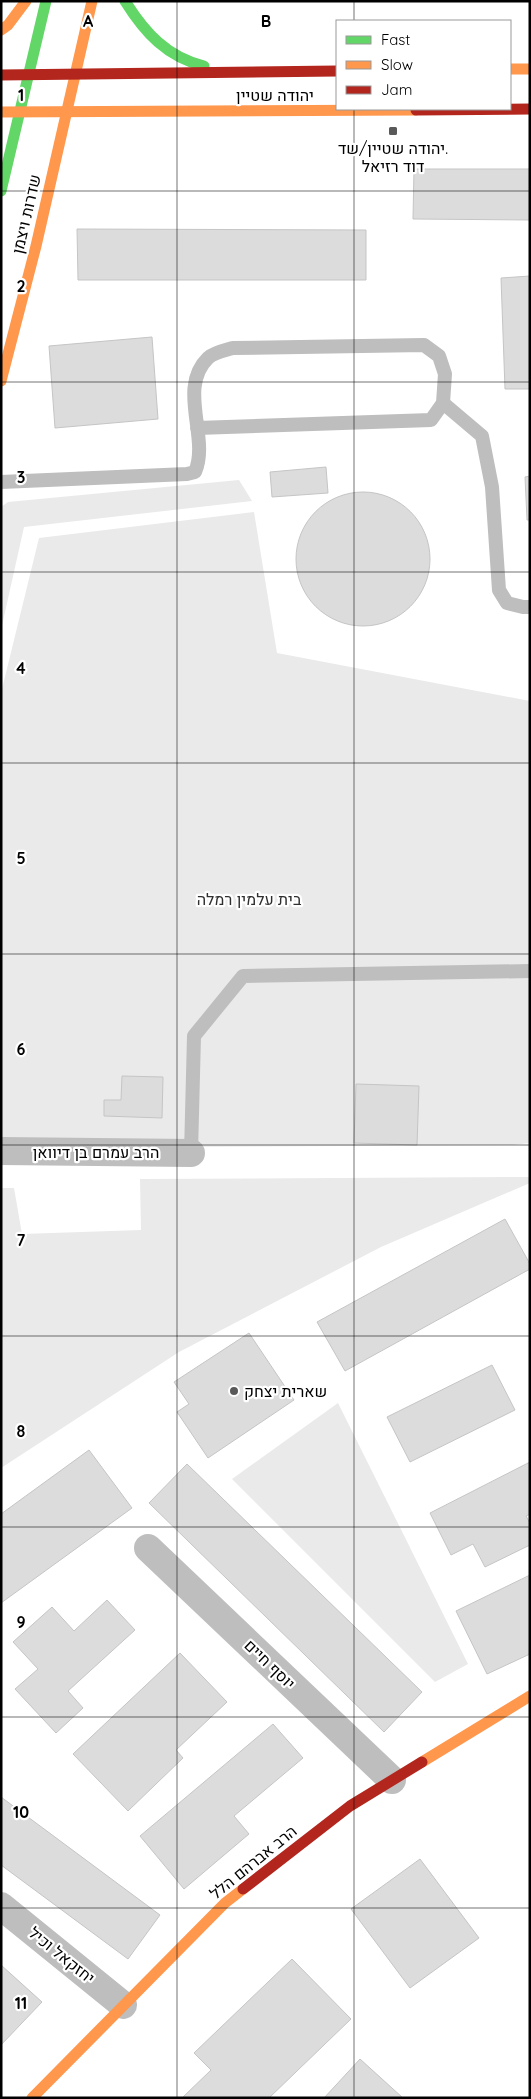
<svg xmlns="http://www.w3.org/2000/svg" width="531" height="2099" viewBox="0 0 531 2099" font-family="Quicksand,Heebo,sans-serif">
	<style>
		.green { fill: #eaeaea }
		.building { fill: #dcdcdc; stroke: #c5c5c5 }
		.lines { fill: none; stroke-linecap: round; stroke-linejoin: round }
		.lane { stroke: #bebebe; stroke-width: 14 }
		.street { stroke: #bebebe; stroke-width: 28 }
		.fast { stroke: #63d668; stroke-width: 11 }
		.slow { stroke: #ff974d; stroke-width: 11 }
		.jam { stroke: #b3261e; stroke-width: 11 }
		.grid { fill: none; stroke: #000; stroke-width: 1; stroke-opacity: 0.55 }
		.poi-dot { fill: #595959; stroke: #fff; stroke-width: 2 }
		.labels { text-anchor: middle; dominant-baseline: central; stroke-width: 4.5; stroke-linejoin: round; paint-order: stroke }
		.street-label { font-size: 16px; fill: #000; stroke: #fff }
		.poi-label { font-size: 16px; fill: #000; stroke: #fff }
		.park-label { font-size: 16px; fill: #2f2f2f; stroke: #fff }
		.grid-label { font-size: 16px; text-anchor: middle; font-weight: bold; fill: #000; stroke: #fff; stroke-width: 4.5; stroke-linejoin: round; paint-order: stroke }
	</style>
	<rect width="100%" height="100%" fill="#fff"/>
	<g class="green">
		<path d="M 239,480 L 252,501 L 24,527 L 1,630 L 1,507 L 8,502 Z"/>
		<path d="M 254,512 L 277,653 L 530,701 L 530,1143 L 512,1145 L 1,1148 L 1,693 L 39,538 Z"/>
		<path d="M 530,1177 L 530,1183 L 381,1247 L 179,1352 L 1,1468 L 1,1188 L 14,1188 L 22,1234 L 141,1230 L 140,1179 Z"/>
		<path d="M 338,1403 L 468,1664 L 435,1682 L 232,1479 Z"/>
	</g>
	<g class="building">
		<path d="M 414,169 L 530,169 L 530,220 L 413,219 Z"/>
		<path d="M 77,229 L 366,230 L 366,280 L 78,280 Z"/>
		<path d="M 530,276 L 530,389 L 505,389 L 501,278 Z"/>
		<path d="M 152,337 L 158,419 L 55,428 L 49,346 Z"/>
		<path d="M 326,467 L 328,493 L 272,497 L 270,472 Z"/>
		<path d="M 530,476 L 530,520 L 527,520 L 525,477 Z"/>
		<circle cx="363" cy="559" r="67"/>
		<path d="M 122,1076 L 163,1077 L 162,1118 L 104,1116 L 104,1100 L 121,1100 Z"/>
		<path d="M 356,1084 L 419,1086 L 417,1145 L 354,1143 Z"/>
		<path d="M 505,1219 L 530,1264 L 530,1269 L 345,1371 L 317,1322 Z"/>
		<path d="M 249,1333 L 294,1400 L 208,1458 L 177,1412 L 189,1404 L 174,1382 Z"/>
		<path d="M 492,1365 L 515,1410 L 410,1462 L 387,1417 Z"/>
		<path d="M 89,1450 L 132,1508 L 1,1603 L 1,1514 Z"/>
		<path d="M 530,1462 L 530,1514 L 526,1516 L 530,1523 L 530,1545 L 485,1567 L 473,1544 L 451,1555 L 430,1513 Z"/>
		<path d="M 187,1464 L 422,1692 L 384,1732 L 149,1503 Z"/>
		<path d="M 530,1575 L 530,1654 L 487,1674 L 456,1611 Z"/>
		<path d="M 107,1600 L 135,1630 L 68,1691 L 83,1708 L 56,1733 L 15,1689 L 38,1669 L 13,1642 L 52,1607 L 74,1631 Z"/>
		<path d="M 180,1653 L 227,1702 L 176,1750 L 183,1758 L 128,1811 L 73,1754 Z"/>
		<path d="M 273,1724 L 303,1758 L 234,1816 L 249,1834 L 184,1889 L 140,1836 Z"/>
		<path d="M 1,1797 L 160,1915 L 128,1959 L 1,1865 Z"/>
		<path d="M 420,1859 L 479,1938 L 410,1988 L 351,1909 Z"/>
		<path d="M 292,1959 L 351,2019 L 269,2098 L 182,2098 L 211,2070 L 194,2053 Z"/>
		<path d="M 1,1965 L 42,2002 L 1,2045 Z"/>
		<path d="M 360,2059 L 403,2098 L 324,2098 Z"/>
	</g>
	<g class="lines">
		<g class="lane">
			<path d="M 443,403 L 482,436 L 492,487 L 499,590 L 507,603 L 523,607 L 530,607"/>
			<path d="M 1,482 L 187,474 L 195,472 C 210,438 177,388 208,358 C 213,353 226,350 233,348 L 424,345 L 439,356 L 445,374 L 443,403 L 431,420 L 197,428"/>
			<path d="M 191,1153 L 194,1036 L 243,976 L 530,971"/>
		</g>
		<g class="street">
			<path d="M 1,1151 L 191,1153"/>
			<path d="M 148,1548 L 392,1780"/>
			<path d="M 1,1906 L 123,2005"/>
		</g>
		<g class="fast">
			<path d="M 125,1 C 145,33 167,57 204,66"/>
			<path d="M 1,191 L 46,1"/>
		</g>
		<g class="slow">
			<path d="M 1,30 L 8,25 L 26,1"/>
			<path d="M 510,69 L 530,69"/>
			<path d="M 1,112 L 416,110"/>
			<path d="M 1,381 L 36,246 L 92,1"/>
			<path d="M 422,1762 L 530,1696"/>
			<path d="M 32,2098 L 225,1903 L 243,1889"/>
		</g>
		<g class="jam">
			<path d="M 1,75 L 337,71"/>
			<path d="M 416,110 L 530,109"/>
			<path d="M 243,1889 L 350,1806 L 422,1762"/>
		</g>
	</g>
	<path class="grid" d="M 177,1 L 177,2098M 354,1 L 354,21M 354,109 L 354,2098M 1,191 L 530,191M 1,382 L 530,382M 1,572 L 530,572M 1,763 L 530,763M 1,954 L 530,954M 1,1145 L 530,1145M 1,1336 L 530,1336M 1,1527 L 530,1527M 1,1717 L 530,1717M 1,1908 L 530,1908"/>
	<g class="poi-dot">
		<rect x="388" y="126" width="10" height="10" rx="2.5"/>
		<circle cx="234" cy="1391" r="5"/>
	</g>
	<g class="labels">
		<g class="street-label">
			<text x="275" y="95">יהודה שטיין</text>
			<text transform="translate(26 214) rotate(-77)">שדרות ויצמן</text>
			<text x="96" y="1152">הרב עמרם בן דיוואן</text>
			<text transform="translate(270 1664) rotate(44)">יוסף חיים</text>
			<text transform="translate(253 1862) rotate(-39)">הרב אברהם הלל</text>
			<text transform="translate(62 1955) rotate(39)">יחזקאל וכיל</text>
		</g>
		<g class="poi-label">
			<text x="393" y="148">יהודה שטיין/שד.<tspan x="393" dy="18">דוד רזיאל</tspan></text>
			<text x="244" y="1391" text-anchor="start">שארית יצחק</text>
		</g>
		<g class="park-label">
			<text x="249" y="899">בית עלמין רמלה</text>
		</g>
	</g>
	<g class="grid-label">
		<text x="88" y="27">A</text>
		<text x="266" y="27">B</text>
		<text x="21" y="101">1</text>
		<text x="21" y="292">2</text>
		<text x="21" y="483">3</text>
		<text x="21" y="674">4</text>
		<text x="21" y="864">5</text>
		<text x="21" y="1055">6</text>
		<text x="21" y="1246">7</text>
		<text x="21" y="1437">8</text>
		<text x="21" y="1628">9</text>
		<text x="21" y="1818">10</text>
		<text x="21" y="2009">11</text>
	</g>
	<rect width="531" height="2099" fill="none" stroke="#000000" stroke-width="5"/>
	<rect x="336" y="20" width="175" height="90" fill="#ffffff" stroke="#999999"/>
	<rect x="346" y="36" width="25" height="8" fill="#63d668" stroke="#999999"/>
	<text x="381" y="45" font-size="15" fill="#000000">Fast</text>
	<rect x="346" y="61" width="25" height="8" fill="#ff974d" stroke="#999999"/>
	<text x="381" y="70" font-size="15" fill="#000000">Slow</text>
	<rect x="346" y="86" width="25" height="8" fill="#b3261e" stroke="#999999"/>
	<text x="381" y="95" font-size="15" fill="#000000">Jam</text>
</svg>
